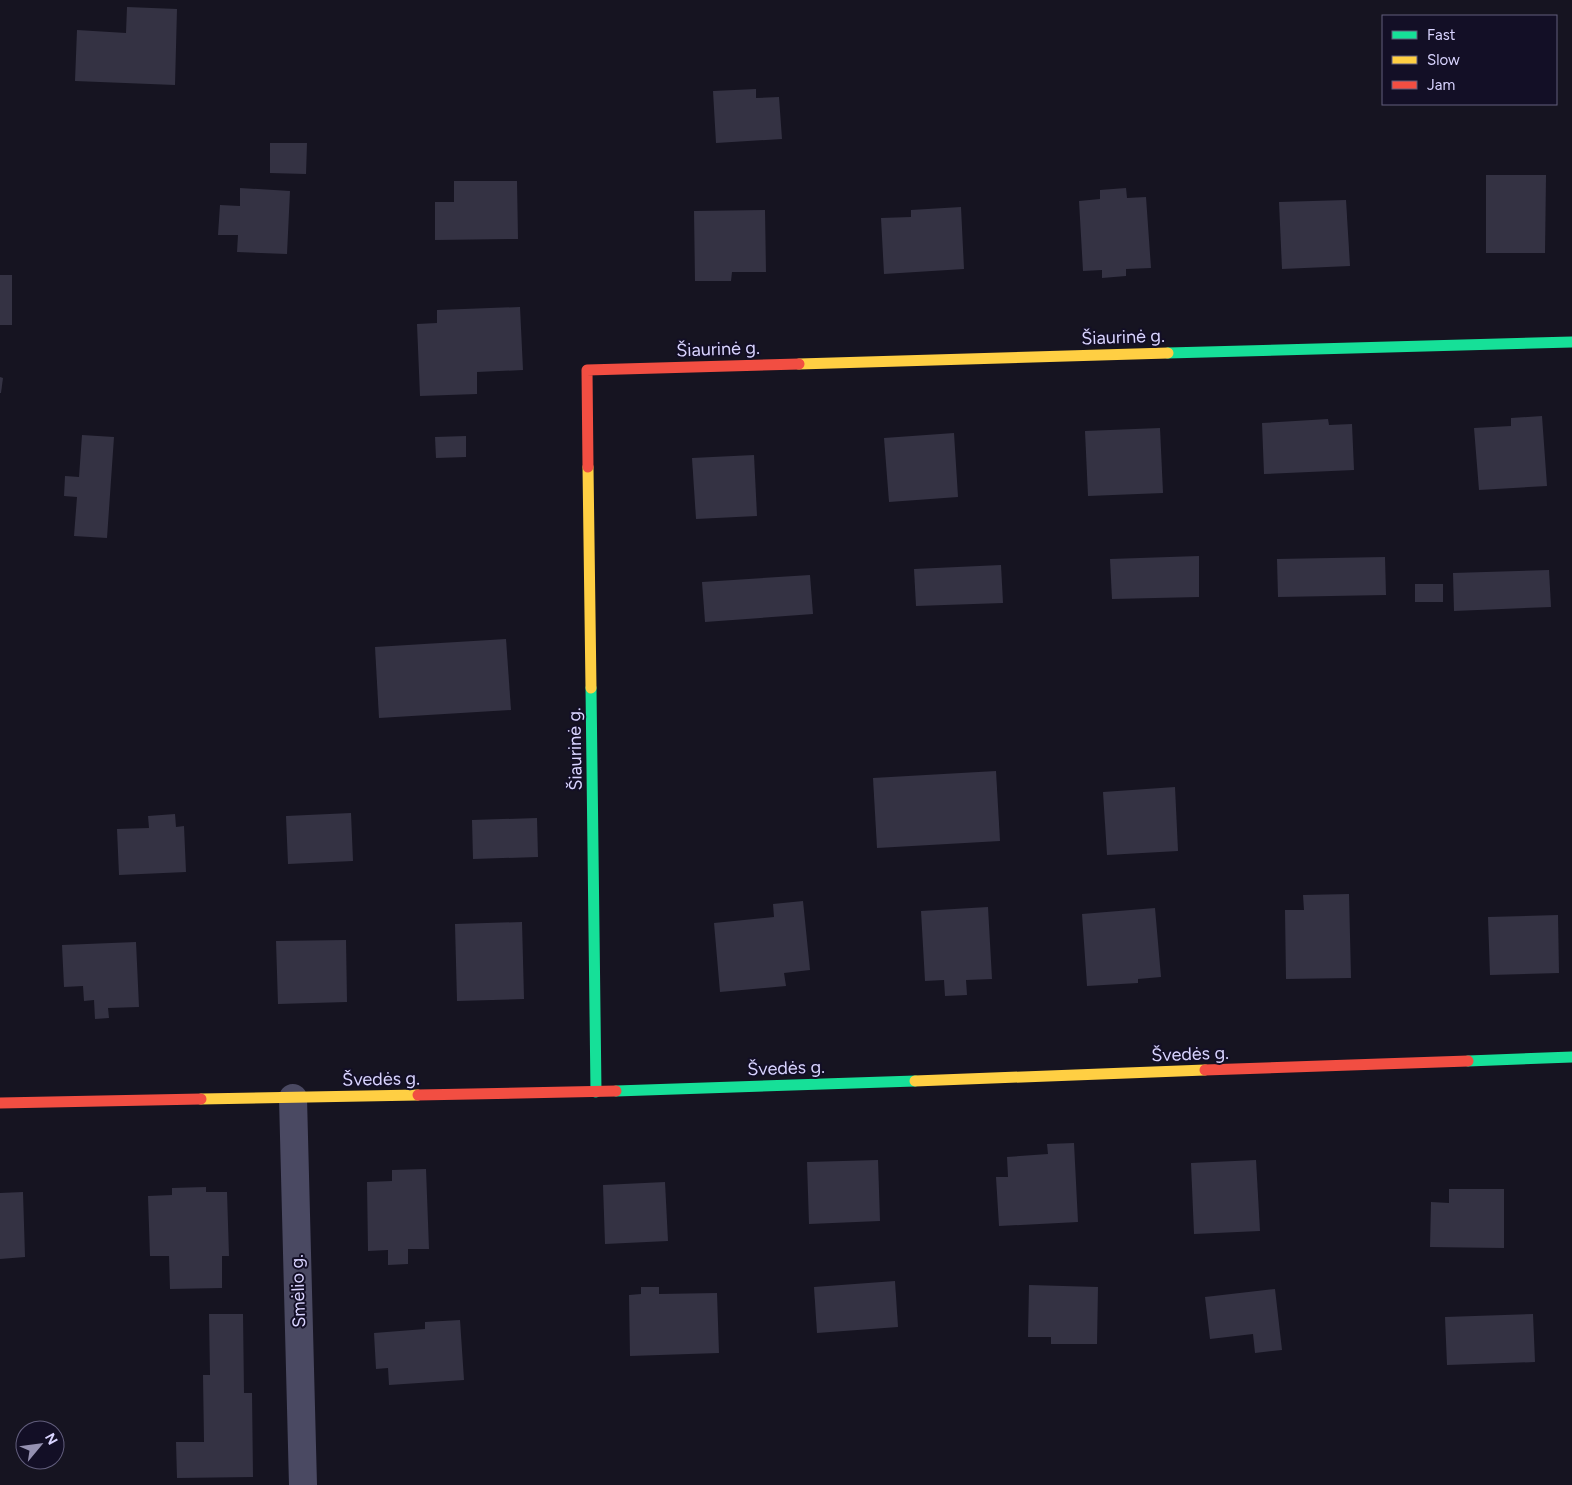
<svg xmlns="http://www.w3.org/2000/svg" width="1572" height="1485" viewBox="0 0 1572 1485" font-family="Figtree,sans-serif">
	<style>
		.building { fill: #343243 }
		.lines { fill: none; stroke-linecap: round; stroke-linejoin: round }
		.street { stroke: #4a4962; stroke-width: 28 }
		.fast { stroke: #16e098; stroke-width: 11 }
		.slow { stroke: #ffcf43; stroke-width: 11 }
		.jam { stroke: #f24e42; stroke-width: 11 }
		.labels { text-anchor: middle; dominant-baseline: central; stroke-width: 4; stroke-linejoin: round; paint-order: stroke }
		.street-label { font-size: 18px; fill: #d9d4ff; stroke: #130f26 }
	</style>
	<rect width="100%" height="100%" fill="#161421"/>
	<g class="building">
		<path d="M 127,7 L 177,9 L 175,85 L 75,81 L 77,30 L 126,33 Z"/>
		<path d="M 756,89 L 756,98 L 779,97 L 782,139 L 716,143 L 713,91 Z"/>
		<path d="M 270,143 L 307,143 L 306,174 L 270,173 Z"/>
		<path d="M 1486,175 L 1546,175 L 1545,253 L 1486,253 Z"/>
		<path d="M 454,181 L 517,181 L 518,239 L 435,240 L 435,202 L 454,202 Z"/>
		<path d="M 240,188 L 290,191 L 287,254 L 237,252 L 238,235 L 218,235 L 220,205 L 240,206 Z"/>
		<path d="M 1126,188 L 1127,198 L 1146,197 L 1151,268 L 1126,269 L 1126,276 L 1102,278 L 1102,270 L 1083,271 L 1079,201 L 1100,199 L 1100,190 Z"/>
		<path d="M 1346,200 L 1350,266 L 1282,269 L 1279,202 Z"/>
		<path d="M 961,207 L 964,269 L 884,274 L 881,218 L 911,217 L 911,210 Z"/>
		<path d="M 765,210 L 766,272 L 732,272 L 731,281 L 695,281 L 694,211 Z"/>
		<rect x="0" y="275" width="12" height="50"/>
		<path d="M 520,307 L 523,370 L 477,372 L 477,394 L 420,396 L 417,324 L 437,323 L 437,310 Z"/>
		<path d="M 0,377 L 3,378 L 1,393 L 0,393 Z"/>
		<path d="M 1542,416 L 1547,486 L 1479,490 L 1474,428 L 1511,426 L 1511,418 Z"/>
		<path d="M 1328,419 L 1329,425 L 1352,424 L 1354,470 L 1264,474 L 1262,423 Z"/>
		<path d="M 1160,428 L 1163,493 L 1088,496 L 1085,431 Z"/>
		<path d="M 954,433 L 958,497 L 889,502 L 884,438 Z"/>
		<path d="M 82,435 L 114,437 L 107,538 L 74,536 L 77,497 L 64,496 L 65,476 L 79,477 Z"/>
		<path d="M 466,436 L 466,457 L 436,458 L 435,437 Z"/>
		<path d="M 754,455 L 757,516 L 696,519 L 692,458 Z"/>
		<path d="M 1199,556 L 1199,597 L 1112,599 L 1110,559 Z"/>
		<path d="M 1385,557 L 1386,595 L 1278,597 L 1277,559 Z"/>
		<path d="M 1001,565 L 1003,603 L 916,606 L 914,569 Z"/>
		<path d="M 1549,570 L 1551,607 L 1454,611 L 1453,573 Z"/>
		<path d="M 810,575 L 813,614 L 705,622 L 702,582 Z"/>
		<rect x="1415" y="584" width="28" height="18"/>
		<path d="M 506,639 L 511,710 L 379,718 L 375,647 Z"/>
		<path d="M 996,771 L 1000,841 L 877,848 L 873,778 Z"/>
		<path d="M 1175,787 L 1178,851 L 1107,855 L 1103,792 Z"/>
		<path d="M 351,813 L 353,861 L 288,864 L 286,816 Z"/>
		<path d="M 175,814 L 176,827 L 184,826 L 186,872 L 119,875 L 117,829 L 149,828 L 148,816 Z"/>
		<path d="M 537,818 L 538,857 L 473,859 L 472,820 Z"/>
		<path d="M 1349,894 L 1351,978 L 1286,979 L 1285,910 L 1304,910 L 1303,895 Z"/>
		<path d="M 803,901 L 810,970 L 784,973 L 786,986 L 720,992 L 714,923 L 774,917 L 773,904 Z"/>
		<path d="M 988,907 L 992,979 L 966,980 L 967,995 L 945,996 L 944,980 L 925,981 L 921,911 Z"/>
		<path d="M 1155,908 L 1161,977 L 1138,979 L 1138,983 L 1087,986 L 1082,914 Z"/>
		<path d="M 1558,915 L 1559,973 L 1490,975 L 1488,917 Z"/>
		<path d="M 522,922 L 524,999 L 457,1001 L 455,924 Z"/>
		<path d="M 346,940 L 347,1002 L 278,1004 L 276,941 Z"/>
		<path d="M 136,942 L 139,1007 L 108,1008 L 109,1018 L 95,1019 L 94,1000 L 84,1001 L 83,986 L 64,987 L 62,945 Z"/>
		<path d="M 1074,1143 L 1078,1222 L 999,1226 L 996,1177 L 1008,1177 L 1007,1157 L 1048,1154 L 1047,1144 Z"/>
		<path d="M 878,1160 L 880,1221 L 809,1224 L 807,1162 Z"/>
		<path d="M 1256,1160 L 1260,1231 L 1194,1234 L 1191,1163 Z"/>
		<path d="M 426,1169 L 429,1249 L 408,1249 L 408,1264 L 388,1265 L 388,1250 L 368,1251 L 367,1182 L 392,1181 L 392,1170 Z"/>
		<path d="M 665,1182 L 668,1241 L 605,1244 L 603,1185 Z"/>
		<path d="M 206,1187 L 206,1192 L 227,1192 L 229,1256 L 222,1256 L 222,1288 L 170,1289 L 169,1256 L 150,1256 L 148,1196 L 172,1195 L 172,1188 Z"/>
		<path d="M 1449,1189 L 1504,1189 L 1504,1248 L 1430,1247 L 1431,1202 L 1449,1203 Z"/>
		<path d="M 23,1192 L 25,1257 L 0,1259 L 0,1193 Z"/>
		<path d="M 895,1281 L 898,1327 L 817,1333 L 814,1287 Z"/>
		<path d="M 1029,1285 L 1098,1287 L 1097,1344 L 1051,1344 L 1051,1337 L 1028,1337 Z"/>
		<path d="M 641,1287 L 659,1287 L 659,1294 L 717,1293 L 719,1353 L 630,1356 L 629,1295 L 641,1294 Z"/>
		<path d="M 1275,1289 L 1282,1350 L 1255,1353 L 1253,1334 L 1210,1339 L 1205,1297 Z"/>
		<path d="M 209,1314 L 243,1314 L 244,1393 L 252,1393 L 253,1477 L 177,1478 L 176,1442 L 204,1442 L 203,1375 L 210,1375 Z"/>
		<path d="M 1533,1314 L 1535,1362 L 1447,1365 L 1445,1317 Z"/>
		<path d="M 460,1320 L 464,1380 L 389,1385 L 388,1368 L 376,1369 L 374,1333 L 425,1329 L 425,1322 Z"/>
	</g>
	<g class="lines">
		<path class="street" d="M 293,1098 L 303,1485"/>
		<g class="fast">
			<path d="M 1168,353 L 1572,342"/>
			<path d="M 591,688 L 596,1092"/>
			<path d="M 1468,1061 L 1572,1057"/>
			<path d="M 616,1091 L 915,1081"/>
		</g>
		<g class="slow">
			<path d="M 799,364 L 1168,353"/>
			<path d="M 588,467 L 591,688"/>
			<path d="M 915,1081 L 1205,1070"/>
			<path d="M 201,1099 L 418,1095"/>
		</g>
		<g class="jam">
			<path d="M 588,467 L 587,370 L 799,364"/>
			<path d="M 1205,1070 L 1468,1061"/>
			<path d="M 418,1095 L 616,1091"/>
			<path d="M 0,1103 L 201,1099"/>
		</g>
	</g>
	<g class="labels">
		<g class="street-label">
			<text transform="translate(1123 337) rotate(-2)">Šiaurinė g.</text>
			<text transform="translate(718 349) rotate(-2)">Šiaurinė g.</text>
			<text transform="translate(575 749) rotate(-91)">Šiaurinė g.</text>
			<text transform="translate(1190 1054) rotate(-2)">Švedės g.</text>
			<text transform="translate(786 1068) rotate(-2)">Švedės g.</text>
			<text transform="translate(381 1079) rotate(-1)">Švedės g.</text>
			<text transform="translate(298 1291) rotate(-92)">Smėlio g.</text>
		</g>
	</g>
	<rect x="1382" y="15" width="175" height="90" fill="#130f26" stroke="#625e7d"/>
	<rect x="1392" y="31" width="25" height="8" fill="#16e098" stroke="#625e7d"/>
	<text x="1427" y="40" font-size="15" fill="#d9d4ff">Fast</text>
	<rect x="1392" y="56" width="25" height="8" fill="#ffcf43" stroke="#625e7d"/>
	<text x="1427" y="65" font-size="15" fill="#d9d4ff">Slow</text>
	<rect x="1392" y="81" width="25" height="8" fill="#f24e42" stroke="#625e7d"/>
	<text x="1427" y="90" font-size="15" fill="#d9d4ff">Jam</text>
	<g transform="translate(40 1445) rotate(61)"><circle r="24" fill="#130f26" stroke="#625e7d"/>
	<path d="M0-4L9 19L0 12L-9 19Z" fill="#9591b1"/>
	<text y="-8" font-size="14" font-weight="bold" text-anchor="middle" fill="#d9d4ff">N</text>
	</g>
</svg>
